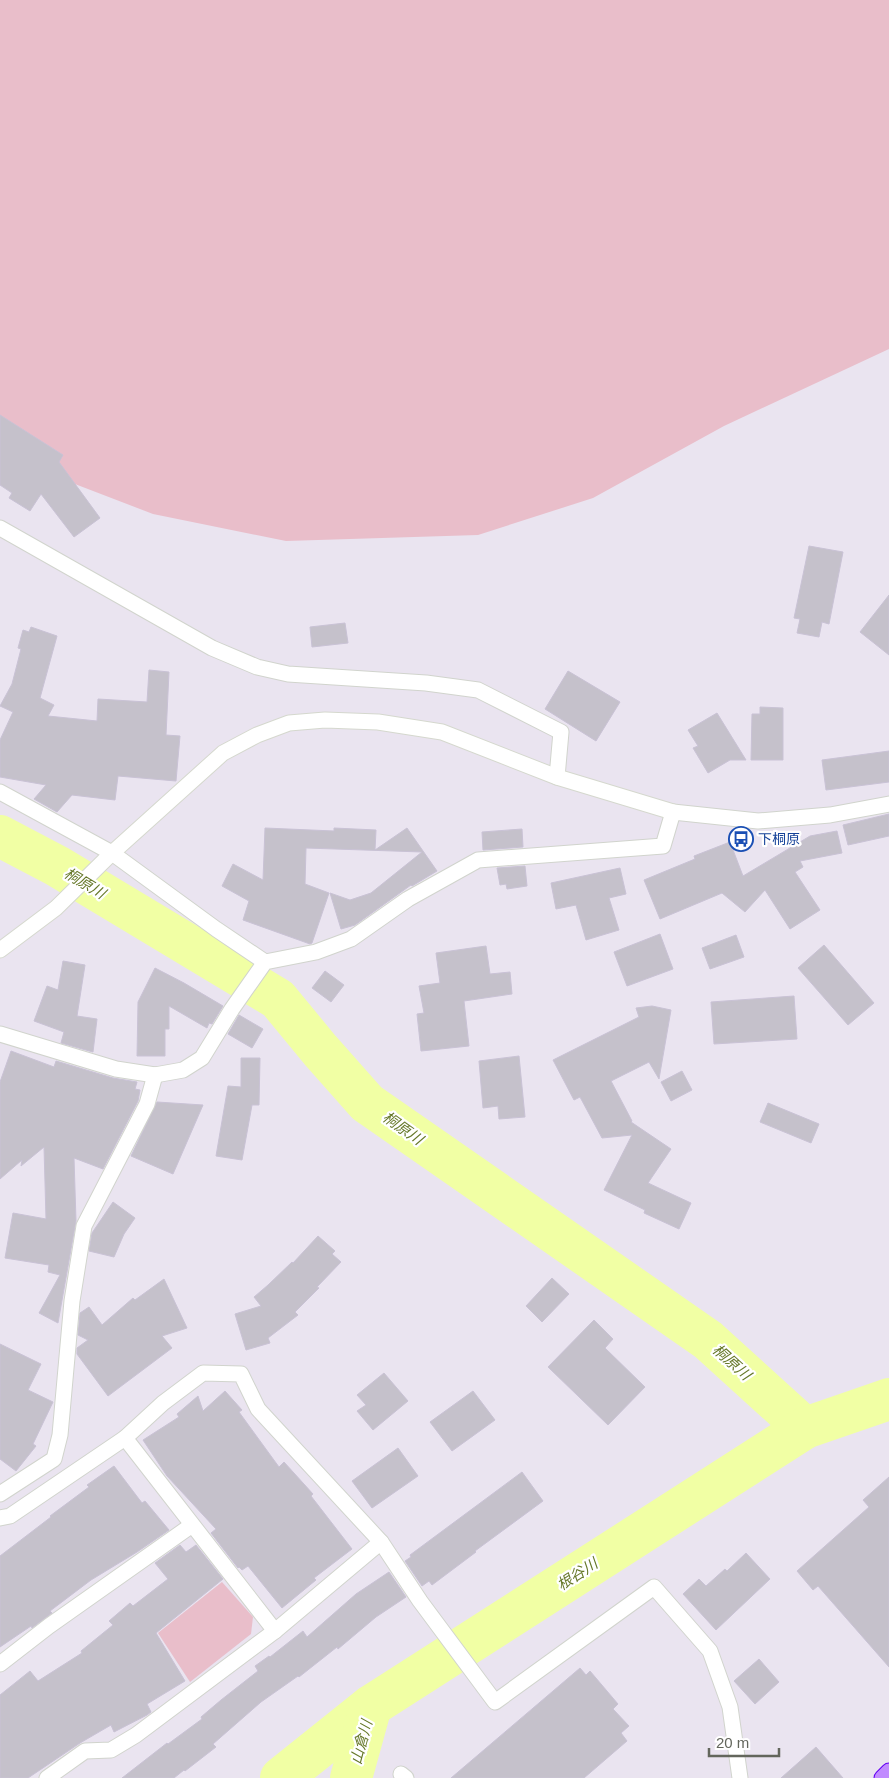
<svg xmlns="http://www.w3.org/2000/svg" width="889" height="1778" viewBox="0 0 889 1778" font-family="Helvetica,'Noto Sans JP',sans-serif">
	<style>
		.green { fill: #e9beca }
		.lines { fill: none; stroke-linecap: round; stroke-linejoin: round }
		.river { stroke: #f1ffa4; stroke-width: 42 }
		.building { fill: #c5c1cb; stroke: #c9c2d5 }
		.street-casing { stroke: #d1d4cd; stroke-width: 17 }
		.secondary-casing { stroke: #d5d8ce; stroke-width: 17 }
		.highway-casing { stroke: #6300f3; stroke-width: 17 }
		.street { stroke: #fff; stroke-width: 15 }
		.secondary { stroke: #fff; stroke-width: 15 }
		.highway { stroke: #c18bff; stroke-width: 15 }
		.labels { text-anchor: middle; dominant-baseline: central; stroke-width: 4.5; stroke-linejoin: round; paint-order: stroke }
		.transit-label { font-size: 14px; fill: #164399; stroke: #fff; text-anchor: start }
		.water-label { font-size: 15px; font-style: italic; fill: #667829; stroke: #fff }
	</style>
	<rect width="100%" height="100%" fill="#eae4f0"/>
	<g class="green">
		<path d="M 0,0 L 889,0 L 889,349 L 724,426 L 593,498 L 478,535 L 286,541 L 153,514 L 28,466 L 0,437 Z"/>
		<path d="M 222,1582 L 253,1617 L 251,1634 L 190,1682 L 158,1633 Z"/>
	</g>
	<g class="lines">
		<g class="river">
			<path d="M 0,836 L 57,866 L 278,999 L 320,1050 L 367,1103 L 708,1340 L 805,1428"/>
			<path d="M 281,1778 L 371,1706 L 805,1428 L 889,1399"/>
			<path d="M 351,1778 L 371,1706"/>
		</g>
	</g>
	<g class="building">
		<path d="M 0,415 L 63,455 L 59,462 L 100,518 L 74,537 L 41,494 L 30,511 L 9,498 L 12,493 L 0,485 Z"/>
		<path d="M 809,546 L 843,552 L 829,624 L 822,622 L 819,637 L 797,633 L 800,619 L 794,618 Z"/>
		<path d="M 889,595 L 889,655 L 860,632 Z"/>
		<path d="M 345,623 L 348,643 L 312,647 L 310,627 Z"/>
		<path d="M 31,627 L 57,636 L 40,698 L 54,705 L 48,716 L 97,721 L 98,699 L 147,702 L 149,670 L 169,672 L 166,735 L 180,736 L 176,781 L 118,776 L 115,800 L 72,795 L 57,812 L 34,799 L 46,785 L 0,777 L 0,740 L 13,712 L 0,706 L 12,684 L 21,649 L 18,648 L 23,630 L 29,632 Z"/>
		<path d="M 568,671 L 620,702 L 596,741 L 545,709 Z"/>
		<path d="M 760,707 L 783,708 L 783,760 L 751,760 L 752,714 L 760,714 Z"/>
		<path d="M 717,713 L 746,760 L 730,760 L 708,773 L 693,748 L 698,746 L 688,730 Z"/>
		<path d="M 889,751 L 889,782 L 826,790 L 822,760 Z"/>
		<path d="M 889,814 L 889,836 L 848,845 L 843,825 Z"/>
		<path d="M 265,828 L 334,831 L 334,828 L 376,830 L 375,850 L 407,828 L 437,871 L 412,886 L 411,885 L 355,925 L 341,929 L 330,893 L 350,900 L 371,893 L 422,852 L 306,848 L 305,884 L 329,893 L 312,943 L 310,944 L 243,920 L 249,901 L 222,886 L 233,864 L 263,880 Z"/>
		<path d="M 522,829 L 523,847 L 483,850 L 482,832 Z"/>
		<path d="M 837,831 L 842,853 L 800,861 L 803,867 L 795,872 L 820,910 L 790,929 L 765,890 L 745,912 L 722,893 L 660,919 L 644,880 L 695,859 L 694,856 L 730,842 L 743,876 L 810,836 Z"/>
		<path d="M 525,866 L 527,886 L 507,889 L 506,884 L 500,885 L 497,868 Z"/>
		<path d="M 620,868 L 626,894 L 609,898 L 619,930 L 586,940 L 576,905 L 556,909 L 551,883 Z"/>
		<path d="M 660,934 L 673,969 L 627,986 L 614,952 Z"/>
		<path d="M 736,935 L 744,957 L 710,969 L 702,948 Z"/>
		<path d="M 824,945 L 874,1003 L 848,1025 L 798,968 Z"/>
		<path d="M 486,946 L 490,974 L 510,972 L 512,994 L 464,1001 L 469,1046 L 421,1051 L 417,1014 L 424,1013 L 419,986 L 440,983 L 436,953 Z"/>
		<path d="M 63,961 L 85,965 L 77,1016 L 97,1019 L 93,1052 L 61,1043 L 64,1032 L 34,1021 L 47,986 L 58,990 Z"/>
		<path d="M 155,968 L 184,983 L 223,1006 L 212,1024 L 209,1023 L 207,1028 L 169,1006 L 169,1029 L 165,1029 L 165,1056 L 137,1056 L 138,1002 Z"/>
		<path d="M 325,971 L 344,985 L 331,1002 L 312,988 Z"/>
		<path d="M 794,996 L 797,1039 L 714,1044 L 711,1002 Z"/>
		<path d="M 652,1006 L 671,1010 L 659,1079 L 649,1062 L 611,1081 L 632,1121 L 631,1122 L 671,1149 L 648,1183 L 691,1203 L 679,1229 L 644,1213 L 645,1210 L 604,1190 L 632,1135 L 602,1138 L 580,1097 L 574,1100 L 553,1060 L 639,1017 L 636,1008 Z"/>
		<path d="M 239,1015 L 263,1029 L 252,1048 L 228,1034 Z"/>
		<path d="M 11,1051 L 54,1067 L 56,1061 L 113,1078 L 137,1082 L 135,1089 L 140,1090 L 138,1101 L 103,1169 L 74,1158 L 76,1221 L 58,1323 L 39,1313 L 60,1275 L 48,1272 L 49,1265 L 5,1258 L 13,1213 L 46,1219 L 44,1147 L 21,1166 L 22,1160 L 0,1179 L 0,1082 Z"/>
		<path d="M 519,1056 L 525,1117 L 499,1119 L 498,1106 L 483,1108 L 479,1061 Z"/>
		<path d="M 241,1058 L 260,1058 L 259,1105 L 252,1105 L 242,1160 L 216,1156 L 228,1086 L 241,1087 Z"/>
		<path d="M 682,1071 L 692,1090 L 671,1101 L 661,1082 Z"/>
		<path d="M 157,1102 L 203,1105 L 173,1174 L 131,1156 Z"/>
		<path d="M 768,1103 L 819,1124 L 811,1143 L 760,1122 Z"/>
		<path d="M 113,1202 L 135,1218 L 124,1234 L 114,1257 L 89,1251 L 92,1233 Z"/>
		<path d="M 318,1236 L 335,1251 L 332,1254 L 341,1262 L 317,1287 L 319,1288 L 295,1312 L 298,1315 L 268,1338 L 270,1343 L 246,1350 L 235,1314 L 261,1306 L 254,1297 L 268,1285 L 292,1262 L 293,1263 Z"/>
		<path d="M 552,1278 L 569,1294 L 542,1322 L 526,1306 Z"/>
		<path d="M 164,1279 L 187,1328 L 162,1336 L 172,1348 L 108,1396 L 77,1354 L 77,1348 L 88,1340 L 78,1335 L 80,1313 L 89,1307 L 102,1325 L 133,1298 L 135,1300 Z"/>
		<path d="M 594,1320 L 613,1339 L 605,1348 L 645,1387 L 608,1425 L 548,1367 Z"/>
		<path d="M 0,1344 L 41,1364 L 28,1390 L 53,1402 L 33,1444 L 36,1446 L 16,1471 L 0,1459 Z"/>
		<path d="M 384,1373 L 408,1401 L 373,1430 L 357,1411 L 366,1405 L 357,1395 Z"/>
		<path d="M 225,1391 L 242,1410 L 239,1412 L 279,1467 L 284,1462 L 313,1494 L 311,1496 L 352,1549 L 314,1578 L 316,1580 L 282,1608 L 248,1566 L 242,1570 L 239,1567 L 238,1568 L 211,1533 L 216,1529 L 167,1476 L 143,1440 L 179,1417 L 177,1414 L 198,1396 L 203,1411 Z"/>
		<path d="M 473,1391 L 495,1420 L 452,1451 L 430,1422 Z"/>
		<path d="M 398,1448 L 418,1476 L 372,1508 L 352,1481 Z"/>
		<path d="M 114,1466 L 142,1503 L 145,1501 L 169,1530 L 137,1552 L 91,1580 L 50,1611 L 52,1613 L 32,1628 L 31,1626 L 0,1647 L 0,1556 L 51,1517 L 50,1516 L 89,1487 L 87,1485 Z"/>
		<path d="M 522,1472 L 543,1501 L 475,1551 L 476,1552 L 432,1585 L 429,1581 L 422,1586 L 405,1561 L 411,1557 L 410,1555 Z"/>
		<path d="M 889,1477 L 889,1667 L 818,1586 L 813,1590 L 797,1571 L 869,1507 L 863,1500 Z"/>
		<path d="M 180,1545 L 186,1552 L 196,1545 L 223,1579 L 156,1633 L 185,1681 L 147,1704 L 151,1712 L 147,1715 L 114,1732 L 111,1725 L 80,1743 L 28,1778 L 0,1778 L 0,1695 L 30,1671 L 38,1681 L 82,1653 L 81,1651 L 113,1625 L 109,1621 L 130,1603 L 133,1606 L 168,1579 L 155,1563 Z"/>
		<path d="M 746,1553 L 770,1579 L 716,1630 L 683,1594 L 699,1579 L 706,1586 L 725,1569 L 727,1571 Z"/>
		<path d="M 389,1572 L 406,1597 L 376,1617 L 338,1649 L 337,1647 L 299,1677 L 298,1676 L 261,1702 L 213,1744 L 216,1747 L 185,1771 L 184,1770 L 174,1778 L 122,1778 L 167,1743 L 168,1744 L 202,1719 L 201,1717 L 221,1700 L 258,1671 L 255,1666 L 269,1656 L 270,1657 L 303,1631 L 307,1637 L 356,1594 Z"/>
		<path d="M 759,1659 L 779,1682 L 755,1704 L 734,1681 Z"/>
		<path d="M 580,1668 L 586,1675 L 590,1671 L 618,1704 L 613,1709 L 629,1726 L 621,1733 L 627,1741 L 584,1778 L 451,1778 Z"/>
		<path d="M 816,1747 L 843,1778 L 781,1778 Z"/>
	</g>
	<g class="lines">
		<defs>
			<g id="street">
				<path d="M 0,528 L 212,648 L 257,667 L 288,674 L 426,683 L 478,690 L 561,732 L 557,777"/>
				<path d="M 0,792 L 112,853 L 216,929 L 265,962"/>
				<path d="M 0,1034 L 116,1069 L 155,1075 L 183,1070 L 202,1058 L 232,1009 L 265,962 L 316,952 L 351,939 L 408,899 L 478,860 L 663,846 L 673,812 L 758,821 L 830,815 L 889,804"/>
				<path d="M 125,1438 L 275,1631"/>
				<path d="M 0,1494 L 54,1459 L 60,1435 L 72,1301 L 84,1226 L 147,1104 L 155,1075"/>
				<path d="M 0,1518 L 10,1516 L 125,1438 L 163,1403 L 203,1373 L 241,1374 L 258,1409 L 381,1542 L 420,1601 L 495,1702 L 654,1587 L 710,1651 L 730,1707 L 740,1778"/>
				<path d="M 0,1664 L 49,1626 L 192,1525"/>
				<path d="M 401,1774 L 406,1778"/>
				<path d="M 47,1778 L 85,1751 L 111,1750 L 136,1735 L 275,1631 L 381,1542"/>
			</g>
			<path id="secondary" d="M 0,950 L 56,908 L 112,853 L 223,753 L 257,735 L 289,723 L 325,720 L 378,722 L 442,732 L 557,777 L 673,812"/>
			<path id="highway" d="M 882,1778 L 889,1771"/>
		</defs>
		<use href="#street" class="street-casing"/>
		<use href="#secondary" class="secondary-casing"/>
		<use href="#highway" class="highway-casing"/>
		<use href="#street" class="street"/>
		<use href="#secondary" class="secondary"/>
		<use href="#highway" class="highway"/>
	</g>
	<defs>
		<symbol id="bus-ring" viewBox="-11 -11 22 22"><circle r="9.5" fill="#fff" stroke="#1a4fb4" stroke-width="1.5"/><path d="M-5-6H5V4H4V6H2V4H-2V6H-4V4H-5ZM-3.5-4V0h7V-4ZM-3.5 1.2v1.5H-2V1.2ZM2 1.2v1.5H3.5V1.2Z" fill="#1a4fb4"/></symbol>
	</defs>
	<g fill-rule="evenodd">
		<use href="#bus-ring" x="727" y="825" width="28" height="28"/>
	</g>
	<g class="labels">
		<g class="transit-label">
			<text x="758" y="839">下桐原</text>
		</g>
		<g class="water-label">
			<text transform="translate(85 883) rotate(31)">桐原川</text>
			<text transform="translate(403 1128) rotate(35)">桐原川</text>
			<text transform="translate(732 1362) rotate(42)">桐原川</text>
			<text transform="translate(577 1574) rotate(-33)">根谷川</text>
			<text transform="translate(361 1742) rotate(-75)">山倉川</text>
		</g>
	</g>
	<path d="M709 1748v8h70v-8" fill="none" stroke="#63665c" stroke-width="2.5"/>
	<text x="716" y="1748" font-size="15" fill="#63665c" stroke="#ffffff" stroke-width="4" paint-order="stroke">20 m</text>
</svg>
